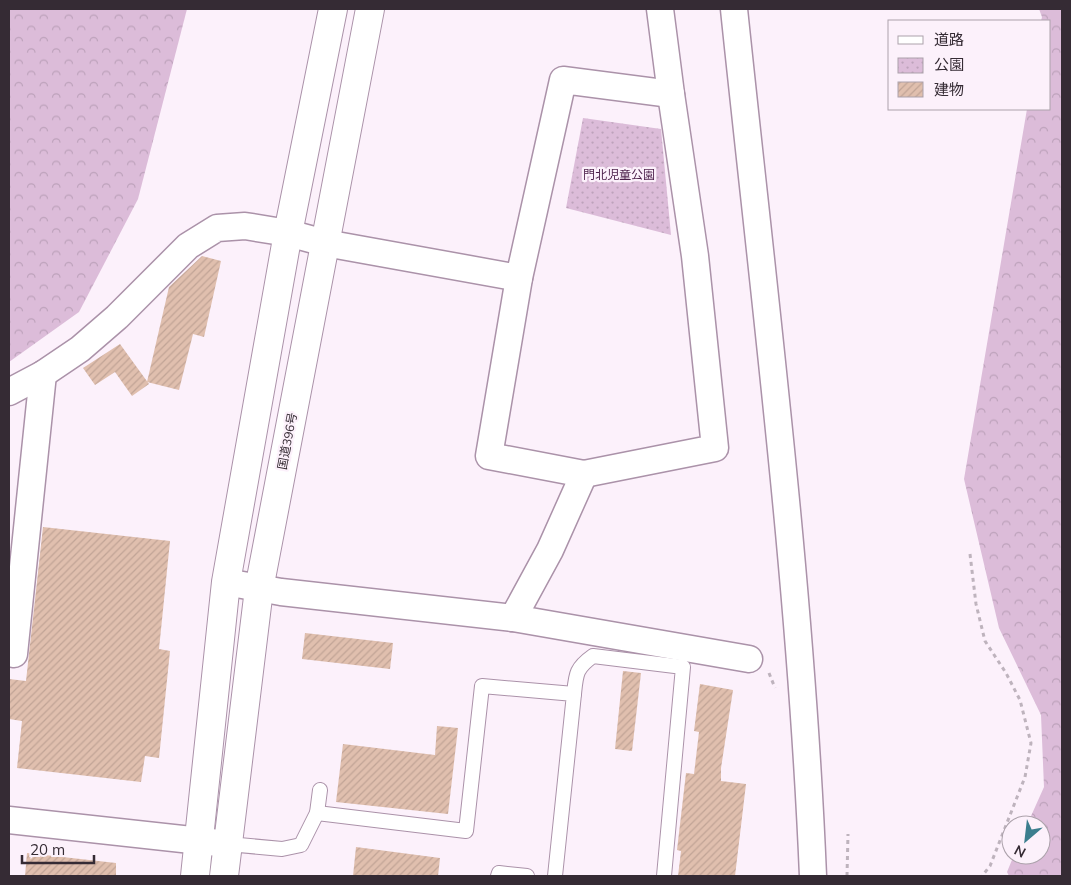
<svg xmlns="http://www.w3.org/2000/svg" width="1071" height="885" viewBox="0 0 1071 885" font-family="Mulish,'Noto Sans JP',sans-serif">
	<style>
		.forest { fill: url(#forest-crowns) }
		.park { fill: url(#park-dots) }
		.building { fill: url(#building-hatch) }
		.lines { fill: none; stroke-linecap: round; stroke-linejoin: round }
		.lane-casing { stroke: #ab92a9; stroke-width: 16 }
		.street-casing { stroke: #ab92a9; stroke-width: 29 }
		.highway-casing { stroke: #ab92a9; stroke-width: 30 }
		.path { stroke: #beb3bd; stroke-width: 3; stroke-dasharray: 4 4; stroke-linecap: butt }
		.lane { stroke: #fff; stroke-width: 14 }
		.street { stroke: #fff; stroke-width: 26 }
		.highway { stroke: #fff; stroke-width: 28 }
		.labels { text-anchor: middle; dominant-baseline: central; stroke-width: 4.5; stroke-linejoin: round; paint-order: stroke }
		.park-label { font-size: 12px; fill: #4b1e49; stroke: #fcf1fb }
		.street-label { font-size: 12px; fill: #352b34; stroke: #fcf1fb }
	</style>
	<defs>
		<pattern id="forest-crowns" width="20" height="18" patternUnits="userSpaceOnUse" patternTransform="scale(1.25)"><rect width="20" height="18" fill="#dcbcd9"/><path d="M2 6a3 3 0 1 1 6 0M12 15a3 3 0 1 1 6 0" fill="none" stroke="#bda2bb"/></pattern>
		<pattern id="park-dots" width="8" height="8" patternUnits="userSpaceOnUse" patternTransform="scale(1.25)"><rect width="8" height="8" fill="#dcbcd9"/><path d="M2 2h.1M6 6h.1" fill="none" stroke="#bda2bb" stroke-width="1.8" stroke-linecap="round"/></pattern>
		<pattern id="building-hatch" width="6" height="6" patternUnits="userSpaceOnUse" patternTransform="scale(1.25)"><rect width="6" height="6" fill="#e0bfae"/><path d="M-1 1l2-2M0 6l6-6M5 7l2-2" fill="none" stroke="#c1a496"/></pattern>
	</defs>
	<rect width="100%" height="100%" fill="#fcf1fb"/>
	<g class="forest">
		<path d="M 9,9 L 187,9 L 138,199 L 79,312 L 9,362 Z"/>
		<path d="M 1039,9 L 1062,9 L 1062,876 L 1009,876 L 1007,872 L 1014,855 L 1041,855 L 1041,825 L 1027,825 L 1044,787 L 1041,715 L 999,628 L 964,479 L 1027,109 L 1050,109 L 1050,21 L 1041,21 L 1042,17 Z"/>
	</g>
	<path class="park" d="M 583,118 L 661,129 L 671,235 L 566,208 Z"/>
	<g class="building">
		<path d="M 202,256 L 221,261 L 204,337 L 193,334 L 179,390 L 147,382 L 169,287 Z"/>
		<path d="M 120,344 L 149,384 L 132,396 L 115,372 L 95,385 L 83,368 Z"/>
		<path d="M 43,527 L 170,541 L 159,649 L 170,651 L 159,758 L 145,756 L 141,782 L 17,768 L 22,721 L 9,719 L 9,679 L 26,681 Z"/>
		<path d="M 305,633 L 393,643 L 390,669 L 302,659 Z"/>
		<path d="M 623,671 L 641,673 L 632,751 L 615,749 Z"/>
		<path d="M 700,684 L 733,690 L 721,768 L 721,781 L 746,784 L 735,876 L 678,876 L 681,851 L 677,850 L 686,773 L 694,774 L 699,732 L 694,731 Z"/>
		<path d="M 437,726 L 458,728 L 448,814 L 336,802 L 343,744 L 435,755 Z"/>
		<path d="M 356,847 L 440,858 L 438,876 L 353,876 Z"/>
		<path d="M 27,853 L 116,863 L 116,876 L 25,876 Z"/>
	</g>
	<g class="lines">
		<defs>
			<g id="lane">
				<path d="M 574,694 C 576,674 576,668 593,656 L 683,667 L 664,876"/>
				<path d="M 317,813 L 466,831 L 482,686 L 574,694 L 555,876"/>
				<path d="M 228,844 L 282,849 L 301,845 L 317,813 L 320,790"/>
				<path d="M 498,876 L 499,873 L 527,876"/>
			</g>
			<g id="street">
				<path d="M 734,9 C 764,297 801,586 813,876"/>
				<path d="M 9,392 L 43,374 L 80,349 L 117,317 L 188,246 L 217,228 L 245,226 L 288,233 L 325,243 L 519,278"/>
				<path d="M 584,474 L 715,448 L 695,256 L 671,94 L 660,9"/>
				<path d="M 226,582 L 281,592 L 513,618 L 749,659"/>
				<path d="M 513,618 L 550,550 L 584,474 L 489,456 L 519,278 L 563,80 L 671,94"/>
				<path d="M 9,653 L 14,654 L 43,374"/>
				<path d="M 9,820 L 228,844"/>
			</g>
			<g id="highway">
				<path d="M 195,876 L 226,582 L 288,233 L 333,9"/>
				<path d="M 224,876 L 259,589 L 370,9"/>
			</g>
		</defs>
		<use href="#lane" class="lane-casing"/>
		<use href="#street" class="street-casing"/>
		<use href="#highway" class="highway-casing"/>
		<g class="path">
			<path d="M 970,554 L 976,604 L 985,641 L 1006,673 L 1020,700 L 1031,743 L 1025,777 L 990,866 L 982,876"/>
			<path d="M 769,673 L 775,688"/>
			<path d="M 847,876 L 848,834"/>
		</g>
		<use href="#lane" class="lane"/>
		<use href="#street" class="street"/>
		<use href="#highway" class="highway"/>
	</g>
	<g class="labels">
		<g class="park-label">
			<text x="619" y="174">門北児童公園</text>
		</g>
		<g class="street-label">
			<text transform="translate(287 441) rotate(-79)">国道396号</text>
		</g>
	</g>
	<rect width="1071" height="885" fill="none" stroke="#352b34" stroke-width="20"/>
	<rect x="888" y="20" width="162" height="90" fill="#fcf1fb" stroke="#aca2ab"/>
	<rect x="898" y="36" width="25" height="8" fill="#ffffff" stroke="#aca2ab"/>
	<text x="934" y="45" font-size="15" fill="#352b34">道路</text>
	<rect x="898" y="58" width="25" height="15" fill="url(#park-dots)" stroke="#aca2ab"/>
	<text x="934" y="70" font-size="15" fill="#352b34">公園</text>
	<rect x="898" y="82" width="25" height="15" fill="url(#building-hatch)" stroke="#aca2ab"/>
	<text x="934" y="95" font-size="15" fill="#352b34">建物</text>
	<g transform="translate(1026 840) rotate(208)"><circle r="24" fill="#fcf1fb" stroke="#aca2ab"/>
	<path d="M0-4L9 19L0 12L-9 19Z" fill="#3b7e8e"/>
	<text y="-8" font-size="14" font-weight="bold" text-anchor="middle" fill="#352b34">N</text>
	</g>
	<path d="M22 855v8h72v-8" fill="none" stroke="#352b34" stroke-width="2.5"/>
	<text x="30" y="855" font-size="15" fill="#352b34" stroke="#fcf1fb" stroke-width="4" paint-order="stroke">20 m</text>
</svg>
